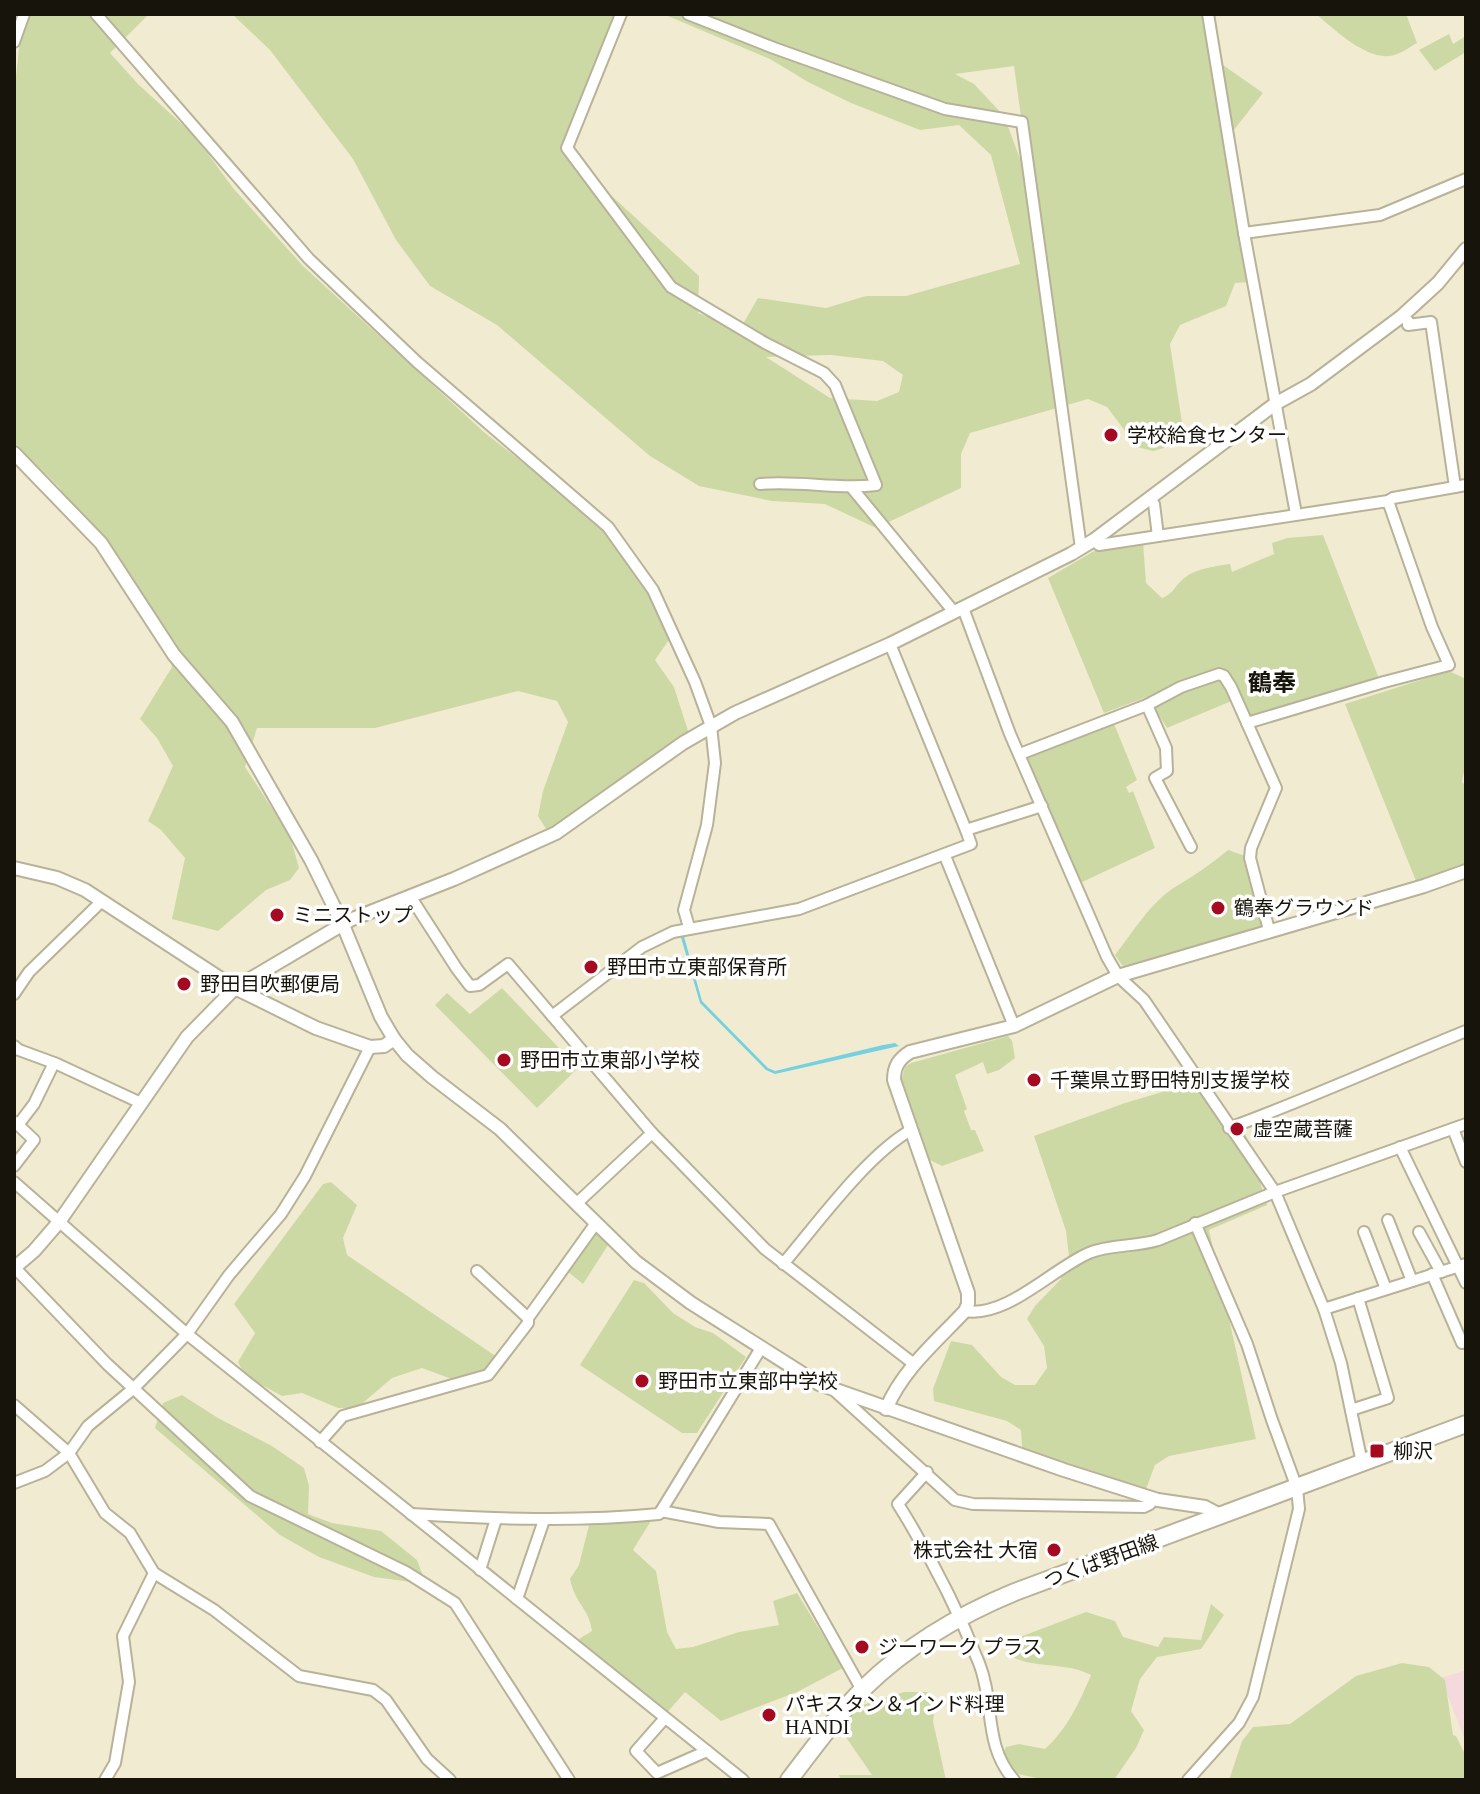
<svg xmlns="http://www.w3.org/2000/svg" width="1480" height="1794" viewBox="0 0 1480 1794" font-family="'Times New Roman','Noto Sans JP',serif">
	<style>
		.medical { fill: #f4d9dd }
		.green { fill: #cdd9a5; fill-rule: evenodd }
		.water { fill: #76d0e0 }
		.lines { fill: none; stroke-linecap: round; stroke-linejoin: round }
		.minor-casing { stroke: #b7b298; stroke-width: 14 }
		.tertiary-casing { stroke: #b7b298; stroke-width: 16 }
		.primary-casing { stroke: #b7b298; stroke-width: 20 }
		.minor { stroke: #fff; stroke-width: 10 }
		.tertiary { stroke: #fff; stroke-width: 12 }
		.primary { stroke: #fff; stroke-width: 16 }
		.poi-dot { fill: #a50a20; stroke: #fff; stroke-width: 3 }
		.labels { text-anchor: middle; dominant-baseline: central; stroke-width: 7; stroke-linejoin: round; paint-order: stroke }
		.poi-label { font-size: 20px; fill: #17150b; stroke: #fff; text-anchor: start }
		.street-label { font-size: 20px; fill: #17150b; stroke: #fff }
		.quarter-label { font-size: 24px; font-weight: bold; fill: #17150b; stroke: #fff }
	</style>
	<rect width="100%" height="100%" fill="#f1ecd1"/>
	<path class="medical" d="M 1466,1670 L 1466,1737 L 1464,1738 L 1441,1678 Z"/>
	<g class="green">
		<path d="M 27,14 L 149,14 L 110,53 L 138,84 L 195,136 L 233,188 L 303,266 L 485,433 L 621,538 L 660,600 L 673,634 L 655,660 L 674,687 L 689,734 L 548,832 L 538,816 L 543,791 L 568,722 L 557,701 L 518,691 L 375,728 L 257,728 L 245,767 L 290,836 L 299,868 L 290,880 L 266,890 L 218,931 L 172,919 L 185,858 L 161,830 L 148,821 L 173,766 L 157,738 L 140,719 L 172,667 L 153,611 L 58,486 L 14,443 L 14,97 L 20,39 Z"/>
		<path d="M 232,14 L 629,14 L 601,57 L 567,155 L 699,276 L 698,313 L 740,329 L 758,298 L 826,308 L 866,296 L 906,296 L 1020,264 L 991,155 L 959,125 L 920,130 L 851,103 L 808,82 L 770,59 L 663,14 L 1206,14 L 1213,58 L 1263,93 L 1226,140 L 1249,282 L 1235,283 L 1226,306 L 1180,325 L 1170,344 L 1184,436 L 1176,445 L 1153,451 L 1137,447 L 1107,407 L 1088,399 L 970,433 L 961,454 L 961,488 L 876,528 L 825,504 L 772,501 L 699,486 L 650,456 L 497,325 L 430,286 L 396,240 L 353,159 L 270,50 ZM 1014,66 L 1044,284 L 1025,172 L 1004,116 L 974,84 L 955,74 ZM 831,355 L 883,361 L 903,375 L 899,392 L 877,401 L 830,398 L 766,357 Z"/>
		<path d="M 1316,14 L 1406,14 L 1417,43 C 1410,47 1402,53 1394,55 C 1369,63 1334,29 1316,14 Z"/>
		<path d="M 1449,34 L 1453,44 L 1466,36 L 1466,52 L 1435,71 L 1419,50 Z"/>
		<path d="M 1323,535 L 1380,681 L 1251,719 L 1241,697 L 1167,728 L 1147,697 L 1104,713 L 1048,578 L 1094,551 L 1143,542 L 1146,583 L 1162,598 C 1172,594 1174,588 1181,581 C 1194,568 1213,567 1230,564 L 1232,572 L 1274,554 L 1272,543 L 1287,538 Z"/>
		<path d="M 1449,671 L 1466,679 L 1466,761 L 1462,782 L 1466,786 L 1466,869 L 1418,886 L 1345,704 Z"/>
		<path d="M 1114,724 L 1137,780 L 1126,787 L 1129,793 L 1133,791 L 1155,848 L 1080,883 L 1027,758 L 1029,755 Z"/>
		<path d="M 1228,850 L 1248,857 L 1265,927 L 1127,967 L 1122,965 L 1115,955 C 1133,932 1150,903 1175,887 C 1194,876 1211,864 1228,850 Z"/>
		<path d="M 502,988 L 578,1068 L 537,1108 L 435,1005 L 447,993 L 470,1014 Z"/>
		<path d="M 1008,1036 L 1012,1041 L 1015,1058 L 999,1070 L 987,1074 L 983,1062 L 955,1075 L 967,1109 L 964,1111 L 971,1130 L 975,1130 L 984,1151 L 942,1166 L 930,1160 L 902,1079 L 905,1067 L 911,1063 Z"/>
		<path d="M 1193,1083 L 1226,1126 L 1242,1123 L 1267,1205 L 1209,1230 L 1256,1439 L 1169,1456 L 1155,1465 L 1146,1489 L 1071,1464 L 1023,1461 L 1021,1430 L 1007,1421 L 934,1401 L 933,1389 L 951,1341 L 972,1345 L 1001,1377 L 1015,1385 L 1035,1385 L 1047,1368 L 1044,1346 L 1027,1319 L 1035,1306 L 1061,1279 L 1069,1256 L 1066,1231 L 1034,1136 L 1125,1103 Z"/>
		<path d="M 331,1182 L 357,1205 L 343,1238 L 347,1255 L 497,1357 L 495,1372 L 481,1384 L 468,1385 L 422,1368 L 392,1378 L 357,1408 L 338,1408 L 302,1393 L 282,1396 L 245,1376 L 238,1362 L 255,1333 L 234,1304 L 323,1184 Z"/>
		<path d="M 596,1229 L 610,1242 L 583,1284 L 567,1271 Z"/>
		<path d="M 634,1280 L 644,1283 L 673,1313 L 695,1327 L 713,1333 L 746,1357 L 697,1433 L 682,1433 L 580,1365 Z"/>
		<path d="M 182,1395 L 218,1418 L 272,1446 L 304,1468 L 309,1486 L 308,1514 L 332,1523 L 381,1531 L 417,1560 L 426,1584 L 374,1577 L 319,1557 L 280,1535 L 155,1428 L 163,1403 Z"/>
		<path d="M 654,1516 L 633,1550 L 656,1571 L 667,1632 L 676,1649 L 693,1647 L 739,1632 L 779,1625 L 773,1601 L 797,1593 L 843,1668 L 797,1692 L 721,1721 L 685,1692 L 665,1715 L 587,1652 L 579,1639 L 592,1631 C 589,1608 575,1604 570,1579 L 579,1565 L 590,1521 Z"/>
		<path d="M 1211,1604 L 1224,1615 L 1201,1649 L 1157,1657 L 1140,1679 L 1131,1711 L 1144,1730 L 1136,1748 L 1114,1780 C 1070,1780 1039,1784 997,1767 L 1006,1747 L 1019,1744 L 1045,1749 C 1068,1728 1079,1703 1091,1675 C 1067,1662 1037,1669 1012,1657 L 1015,1639 L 1086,1612 L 1115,1621 L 1123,1637 L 1158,1647 L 1164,1637 L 1201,1640 Z"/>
		<path d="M 1402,1663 L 1429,1667 L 1445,1680 L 1453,1735 L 1456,1736 L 1466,1756 L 1466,1780 L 1229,1780 L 1242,1741 L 1253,1727 L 1290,1724 L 1356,1676 Z"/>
		<path d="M 904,1692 L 927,1692 L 936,1702 L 933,1721 L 946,1780 L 841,1780 L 839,1775 L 872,1775 L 843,1733 L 856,1707 Z"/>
	</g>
	<path class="water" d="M 683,933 L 702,1001 L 768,1068 L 775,1071 L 883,1045 L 895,1043 L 899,1046 L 775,1074 L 766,1070 L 700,1003 L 680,934 Z"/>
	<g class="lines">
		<defs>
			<g id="minor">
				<path d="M 96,14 L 309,259 L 417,362 L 608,527 L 653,590 L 695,682 L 711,726 L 715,763 L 707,825 L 684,910 L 689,927"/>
				<path d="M 621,14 L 567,148 L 671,287 L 765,343 L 824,373 L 835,385 L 876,485 C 837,490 799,480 760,484"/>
				<path d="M 688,14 L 774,48 L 945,109 L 1022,122 L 1081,548"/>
				<path d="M 1208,14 L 1244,233 L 1296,514"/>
				<path d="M 14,42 L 24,14"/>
				<path d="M 1244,233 L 1380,215 L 1466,179"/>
				<path d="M 1402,316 L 1408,321 L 1408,325 L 1431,322 L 1455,487"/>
				<path d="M 852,488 L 954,612"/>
				<path d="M 1150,499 L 1154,504 L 1158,536"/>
				<path d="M 1388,501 L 1393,498 L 1466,485"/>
				<path d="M 1094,540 L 1099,545 L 1388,501 L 1432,627 L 1449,665 L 1384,682 L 1247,723"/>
				<path d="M 963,608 L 1010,734 L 1107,957 L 1118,976 L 1144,1000 L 1275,1192 L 1324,1309 L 1341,1363 L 1362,1463"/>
				<path d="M 890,644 L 966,830"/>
				<path d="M 1147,705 L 1181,687 L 1219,674 L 1224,676 L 1231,687 L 1276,788 L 1251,848 L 1250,858 L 1269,930"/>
				<path d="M 1020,754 L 1147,705 L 1166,748 L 1167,771 L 1155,778 L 1191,847"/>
				<path d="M 945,856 L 1014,1026"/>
				<path d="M 410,896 L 457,969 L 470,986 L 479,985 L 508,964 L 652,1133 L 765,1249 L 914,1364"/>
				<path d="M 14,994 L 29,972 L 102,901"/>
				<path d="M 552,1016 L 642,947 L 673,932 L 799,909 L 971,844 L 966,830 L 1042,806"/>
				<path d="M 14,1046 L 19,1050 L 57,1064 L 141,1103"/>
				<path d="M 18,1125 L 34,1104 L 54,1063"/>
				<path d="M 1229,1128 C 1309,1099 1387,1063 1466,1031"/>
				<path d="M 1453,1129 L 1466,1162"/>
				<path d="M 1400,1147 L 1466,1283"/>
				<path d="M 14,1166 L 34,1140 L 15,1122"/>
				<path d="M 14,1182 L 187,1334 L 743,1780"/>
				<path d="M 576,1204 L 652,1133"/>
				<path d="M 1388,1220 L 1412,1281"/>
				<path d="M 1364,1232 L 1386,1289"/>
				<path d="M 1419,1232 L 1441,1272"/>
				<path d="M 783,1264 C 817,1224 867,1155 911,1130"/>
				<path d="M 15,1268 L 107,1364 L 250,1496 L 406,1572 L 455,1603 L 569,1780"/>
				<path d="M 477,1271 L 528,1318"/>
				<path d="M 1432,1274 L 1462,1343 L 1466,1341"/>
				<path d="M 1324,1309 L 1466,1264"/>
				<path d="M 965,1311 C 1007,1318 1052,1269 1089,1253 C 1110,1244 1136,1247 1158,1240 L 1275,1192 L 1466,1124"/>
				<path d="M 836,1392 L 955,1500 L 973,1504 L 1144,1507 L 1150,1504 L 1154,1499"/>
				<path d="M 14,1405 L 69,1453 L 105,1513 L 130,1533 L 154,1573 L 214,1610 L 299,1676 L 373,1690 L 386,1700 L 427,1759 L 450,1780"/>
				<path d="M 1351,1410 L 1388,1398 L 1358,1298"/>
				<path d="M 320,1442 L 343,1416 L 488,1375 L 528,1323 L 528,1318 L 596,1223"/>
				<path d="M 927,1472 L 898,1504 C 928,1552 958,1610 979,1663 C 995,1703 983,1745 1014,1780"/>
				<path d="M 14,1483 L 45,1471 L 69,1453 L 88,1426 L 133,1389 L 187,1334 L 229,1275 L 281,1214 L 305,1176 L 370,1047"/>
				<path d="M 661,1511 L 761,1348"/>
				<path d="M 411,1514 C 494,1519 576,1522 659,1514 L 661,1511 L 719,1522 L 769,1524 L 862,1690"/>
				<path d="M 480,1570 L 496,1519"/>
				<path d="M 517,1599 L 544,1520"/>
				<path d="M 665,1718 L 636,1751 L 657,1773 L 707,1751"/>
				<path d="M 105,1780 L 115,1763 L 129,1682 L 123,1636 L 154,1573"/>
				<path d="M 1188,1780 L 1239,1723 L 1253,1697 L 1299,1509 L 1297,1488 L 1272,1420 L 1247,1344 L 1195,1223"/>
			</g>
			<g id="tertiary">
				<path d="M 14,453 L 101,543 L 174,655 L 232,722 L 311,860 L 343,925 L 381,1017 L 394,1039 L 407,1055 L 432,1077 L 500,1129 L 636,1262 L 691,1303 L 819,1384 L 1064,1470 L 1158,1500 L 1205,1507 L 1222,1516"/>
				<path d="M 14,868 L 57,878 L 85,890 L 235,988 L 316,1028 L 370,1047 L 384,1046 L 394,1039"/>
				<path d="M 14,1268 L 34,1251 L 59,1222 L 187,1037 L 235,988 L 350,920 L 454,879 L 556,833 L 683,743 L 735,713 L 890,644 L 1071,554 L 1094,540 L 1275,404 L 1311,384 L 1402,316 L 1438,283 L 1466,249"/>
				<path d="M 886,1409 C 903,1369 936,1342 965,1311 L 968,1304 L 968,1293 L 894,1080 C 894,1066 899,1059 910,1052 L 1014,1026 L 1118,976 L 1424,886 L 1466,871"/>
			</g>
			<path id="primary" d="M 789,1780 C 813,1749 836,1716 864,1688 C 908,1645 959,1615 1015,1592 L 1466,1424"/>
		</defs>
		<use href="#minor" class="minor-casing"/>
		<use href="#tertiary" class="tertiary-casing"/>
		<use href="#primary" class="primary-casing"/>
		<use href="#minor" class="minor"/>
		<use href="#tertiary" class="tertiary"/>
		<use href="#primary" class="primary"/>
	</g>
	<g class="poi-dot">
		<circle cx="1111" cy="435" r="8"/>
		<circle cx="1218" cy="908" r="8"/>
		<circle cx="277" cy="915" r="8"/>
		<circle cx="591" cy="967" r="8"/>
		<circle cx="184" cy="984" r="8"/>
		<circle cx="504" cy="1060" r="8"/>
		<circle cx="1034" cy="1080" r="8"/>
		<circle cx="1237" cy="1129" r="8"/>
		<circle cx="642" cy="1381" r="8"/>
		<rect x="1369" y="1443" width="16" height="16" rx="4"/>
		<circle cx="1054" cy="1550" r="8"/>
		<circle cx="862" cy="1647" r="8"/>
		<circle cx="769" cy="1715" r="8"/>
	</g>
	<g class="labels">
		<g class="poi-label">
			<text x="1127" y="435">学校給食センター</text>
			<text x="1234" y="908">鶴奉グラウンド</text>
			<text x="293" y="915">ミニストップ</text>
			<text x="607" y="967">野田市立東部保育所</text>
			<text x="200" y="984">野田目吹郵便局</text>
			<text x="520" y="1060">野田市立東部小学校</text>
			<text x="1050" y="1080">千葉県立野田特別支援学校</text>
			<text x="1253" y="1129">虚空蔵菩薩</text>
			<text x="658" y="1381">野田市立東部中学校</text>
			<text x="1393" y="1451">柳沢</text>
			<text x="1038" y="1550" text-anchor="end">株式会社 大宿</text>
			<text x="878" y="1647">ジーワーク プラス</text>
			<text x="785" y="1704">パキスタン＆インド料理<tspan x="785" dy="23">HANDI</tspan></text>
		</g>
		<g class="street-label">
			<text transform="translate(1101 1561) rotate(-20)">つくば野田線</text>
		</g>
		<g class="quarter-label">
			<text x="1272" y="683">鶴奉</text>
		</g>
	</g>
	<rect width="1480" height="1794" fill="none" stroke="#17150b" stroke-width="32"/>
</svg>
